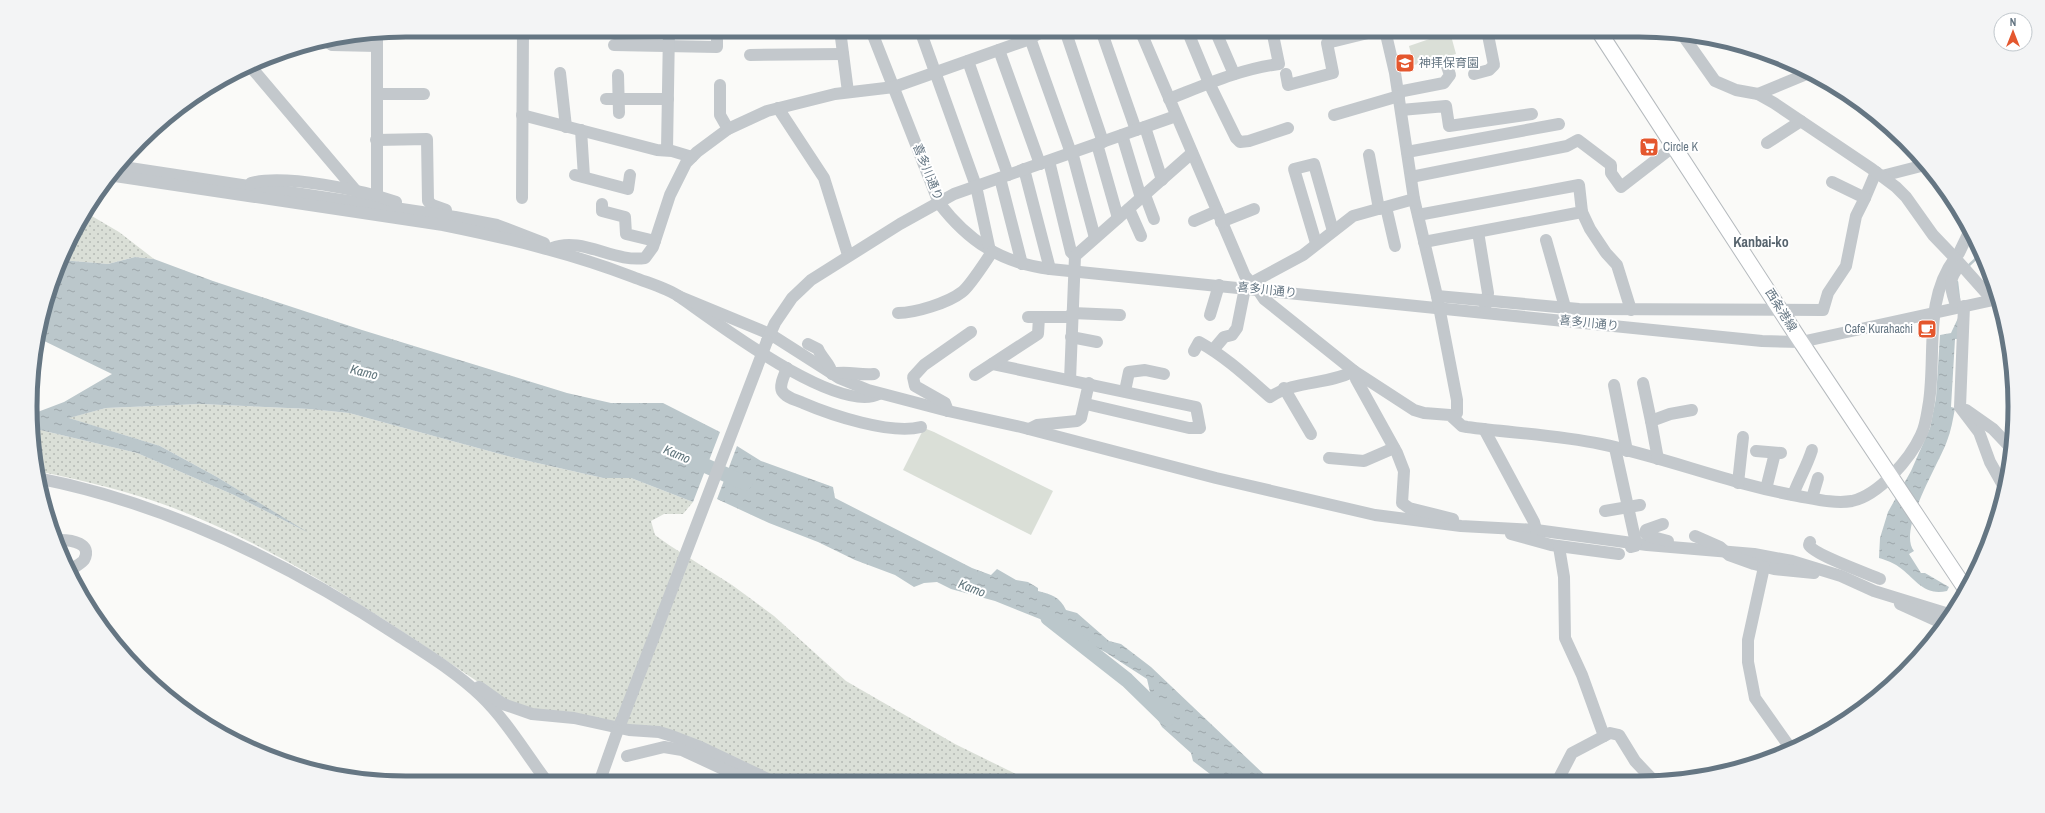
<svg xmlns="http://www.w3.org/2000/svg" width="2045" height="813" viewBox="0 0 2045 813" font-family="'Archivo Narrow','Noto Sans JP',sans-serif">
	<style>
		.grass { fill: url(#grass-dots) }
		.park { fill: #dadfd7 }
		.water { fill: url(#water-ripples) }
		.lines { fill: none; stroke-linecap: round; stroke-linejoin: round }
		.stream { stroke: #bbc7cb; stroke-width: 2.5 }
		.river { stroke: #bbc7cb; stroke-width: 15 }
		.major-casing { stroke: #b5babe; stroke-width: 17 }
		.minor { stroke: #c3c8cc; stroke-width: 12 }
		.major { stroke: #fff; stroke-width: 15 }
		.minor-bridge { stroke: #c3c8cc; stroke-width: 12 }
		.labels { text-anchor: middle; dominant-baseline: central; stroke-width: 4; stroke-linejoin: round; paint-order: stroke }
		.poi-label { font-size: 12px; fill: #657683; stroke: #fff; text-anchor: start }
		.street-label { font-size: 12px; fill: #657683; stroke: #fff }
		.water-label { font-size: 13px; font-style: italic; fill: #60757c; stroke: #fff }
		.quarter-label { font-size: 14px; font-weight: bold; fill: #57646e; stroke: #fff }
		.rim { fill: none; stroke: #657683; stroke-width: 5 }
	</style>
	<defs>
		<pattern id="grass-dots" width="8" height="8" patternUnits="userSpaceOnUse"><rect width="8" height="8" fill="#dadfd7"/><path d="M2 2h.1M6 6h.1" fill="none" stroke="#b4b9b4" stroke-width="1.8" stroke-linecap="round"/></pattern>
		<pattern id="water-ripples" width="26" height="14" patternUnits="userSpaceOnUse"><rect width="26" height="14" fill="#bbc7cb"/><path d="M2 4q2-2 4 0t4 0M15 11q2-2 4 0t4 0" fill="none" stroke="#9ca6aa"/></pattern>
	</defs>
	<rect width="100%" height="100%" fill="#fafaf8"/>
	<g class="grass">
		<path d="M 85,212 L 119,232 L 154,259 L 135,257 L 108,264 L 61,260 L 80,218 Z"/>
		<path d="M 201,404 L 310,409 L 349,413 L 511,457 L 603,478 L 631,478 L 693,502 L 683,514 L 664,514 L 651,521 L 655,535 L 669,545 L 732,585 L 774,616 L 846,681 L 955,744 L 1030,781 L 785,782 L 699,741 L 630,725 L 531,710 L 510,703 C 401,631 294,554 171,507 C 128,491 82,480 37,471 L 36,429 L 137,453 L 234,495 L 303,530 L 217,477 L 160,446 L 68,418 L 106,408 Z"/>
	</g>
	<g class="park">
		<path d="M 1450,32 L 1456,54 L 1414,65 L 1409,46 Z"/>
		<path d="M 924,428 L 934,432 L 1053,491 L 1031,535 L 903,470 Z"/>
	</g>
	<g class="water">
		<path d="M 135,257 L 154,259 L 213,281 L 362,330 L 567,393 L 611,403 L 663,403 L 720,432 L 693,502 L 631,478 L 603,478 L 511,457 L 349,413 L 310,409 L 201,404 L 106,408 L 69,418 L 160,446 L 217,477 L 309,533 L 234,495 L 137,453 L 36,429 L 35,413 L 64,402 L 112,374 L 38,338 L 50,286 L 61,260 L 108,264 Z"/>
		<path d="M 1958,318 L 1959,339 L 1955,339 L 1951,407 L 1955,408 C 1953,419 1951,431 1947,441 C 1939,464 1897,530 1914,551 L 1909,554 L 1921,573 L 1925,573 L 1949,587 L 1947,591 C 1923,596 1916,579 1899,567 C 1894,563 1886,560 1879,558 L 1880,538 L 1888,512 L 1911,471 L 1930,428 L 1936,398 L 1940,335 L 1951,333 Z"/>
		<path d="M 737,446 L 761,461 L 833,487 L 835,498 L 972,568 L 991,575 L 997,569 L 1016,580 L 1028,582 L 1038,588 L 1038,591 C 1051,594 1060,597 1066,610 L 1077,613 L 1109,641 L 1121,644 L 1151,667 L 1271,781 L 1215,781 L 1210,774 L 1193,761 L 1191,753 L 1162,727 L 1155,714 L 1147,679 L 1105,652 L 1045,621 L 995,601 L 951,589 L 937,582 L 924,583 L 914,587 L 895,575 L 855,560 L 818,542 L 769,523 L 717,499 Z"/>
	</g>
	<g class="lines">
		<g class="stream">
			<path d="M 1967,267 L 1981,254"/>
			<path d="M 1957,282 L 1959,299"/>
		</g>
		<g class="river">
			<path d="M 688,458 L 745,483"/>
			<path d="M 1048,618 L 1127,680 L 1167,719"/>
		</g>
		<defs>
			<path id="major" d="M 1598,30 L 1801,342 L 1965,588"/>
		</defs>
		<use href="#major" class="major-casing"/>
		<g class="minor">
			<path d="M 840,30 L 848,92"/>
			<path d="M 871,30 L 939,203 C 968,241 1001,263 1050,269 L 1762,341 L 1801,342 L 1998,299"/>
			<path d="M 920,30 L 976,186 L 990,251"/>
			<path d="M 1065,30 L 1103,142"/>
			<path d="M 1101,30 L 1136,130"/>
			<path d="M 1140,30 L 1245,276 L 1251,283 L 1250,289"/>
			<path d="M 1187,30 L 1209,83 L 1236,138 L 1240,142 L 1249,141 L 1288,128"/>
			<path d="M 1215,30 L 1234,74"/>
			<path d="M 1385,30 L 1395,73 L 1414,199 L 1437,296 L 1457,400 L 1457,413 L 1454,417"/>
			<path d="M 1030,38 L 1071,153"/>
			<path d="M 329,43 L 332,45 L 377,46"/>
			<path d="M 614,45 L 717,47 L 717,40"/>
			<path d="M 999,50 L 1040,164"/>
			<path d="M 750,55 L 843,54"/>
			<path d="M 968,61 L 1008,175"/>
			<path d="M 250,66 L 356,191"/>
			<path d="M 560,73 L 566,127"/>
			<path d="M 1286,74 L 1288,85 L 1333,73 L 1327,43 L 1380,30"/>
			<path d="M 1474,74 L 1489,70 L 1494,65 L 1487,30"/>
			<path d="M 618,75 L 619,113"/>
			<path d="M 720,85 L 720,115 L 728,129"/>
			<path d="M 1398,92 L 1444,83 L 1450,75 L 1446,63"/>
			<path d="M 377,94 L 424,94"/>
			<path d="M 1758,94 L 1809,73"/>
			<path d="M 606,99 L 668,99"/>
			<path d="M 1169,99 C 1205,85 1240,69 1279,64 L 1272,30"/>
			<path d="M 778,108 L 824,178 L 848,255"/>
			<path d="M 1401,110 L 1446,106 L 1449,126 L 1532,114"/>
			<path d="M 522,115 L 657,150 L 672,151 L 692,157"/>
			<path d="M 1334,115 L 1399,96"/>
			<path d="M 1145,127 L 1162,180"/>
			<path d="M 581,130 L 584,177"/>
			<path d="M 1122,135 L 1141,198"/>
			<path d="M 376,140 L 427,139 L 428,201 L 432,205 L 446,210"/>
			<path d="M 1767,143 L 1801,121"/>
			<path d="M 1097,144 L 1118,218"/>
			<path d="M 667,150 L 669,30"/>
			<path d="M 1072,152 L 1095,238"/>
			<path d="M 1407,152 L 1559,124"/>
			<path d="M 1369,155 L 1379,209"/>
			<path d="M 1049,161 L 1071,252 L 1075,256"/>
			<path d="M 123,167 L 455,217 L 497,225 L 544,243"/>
			<path d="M 1024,169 L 1050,269"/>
			<path d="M 575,175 L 628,189 L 630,175"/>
			<path d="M 115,176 L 443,225 C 507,238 571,253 633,277 C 648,283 667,288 680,297 C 716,322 837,415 879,394"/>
			<path d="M 1882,176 L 1925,165"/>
			<path d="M 1411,177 L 1567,146 L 1578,140 L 1611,165 L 1611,173 L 1621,187 L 1674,146"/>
			<path d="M 1000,178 L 1022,264"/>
			<path d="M 251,183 C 285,174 362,190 396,202"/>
			<path d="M 1145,195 L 1154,219"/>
			<path d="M 377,196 L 377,35"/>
			<path d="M 522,198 L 523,30"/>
			<path d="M 1865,198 L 1876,172"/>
			<path d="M 602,204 L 602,211 L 625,217 L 626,234 L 655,241"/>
			<path d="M 1386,207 L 1395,246"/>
			<path d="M 1129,209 L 1141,236"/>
			<path d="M 1582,212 L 1590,229 L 1606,253 L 1617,265 L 1631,310"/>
			<path d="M 1418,215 L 1579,185 L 1582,212 L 1424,242"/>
			<path d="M 1194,221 L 1217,211"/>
			<path d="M 1221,222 L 1254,209"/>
			<path d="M 1970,230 L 1959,253 L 1955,258 L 1988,295"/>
			<path d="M 1478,232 L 1488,293 L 1485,308"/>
			<path d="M 1546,240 L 1565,307"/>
			<path d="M 1316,243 L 1294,169 L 1314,164 L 1333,231"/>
			<path d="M 552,248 C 582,236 614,263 645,258 L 653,247 L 670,195 L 686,163 L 697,152 L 728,129 L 767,111 L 835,94 L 894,87 L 1027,40 L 1045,30"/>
			<path d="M 1251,283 L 1303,255 L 1353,216 L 1414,199"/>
			<path d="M 1258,290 L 1264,299 L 1354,371 L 1414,410 L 1424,413 L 1450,415 L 1462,426 L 1467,427 C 1512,433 1557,435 1601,444 C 1668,458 1731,484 1798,496 C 1815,499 1835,504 1852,501 C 1879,495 1910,459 1921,435 C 1926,425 1927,413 1929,402 C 1936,354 1924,299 1955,258 L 1933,235 L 1906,197 L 1896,187 L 1872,169 L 1774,103 L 1758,94 L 1736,90 L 1715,81 L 1684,37"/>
			<path d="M 678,296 L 770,334 L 839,378 L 868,390 L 948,411 L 1021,427 L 1216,478 L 1375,515 L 1461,526 L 1536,530 L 1647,545 L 1754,554 L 1792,561 L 1841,576 L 1874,591 L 1952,615"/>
			<path d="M 1437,296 L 1579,309 L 1823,310 L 1828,293 L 1846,266 L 1856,216 L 1865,198 L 1832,182"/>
			<path d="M 1955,302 C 1950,287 1948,278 1960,266"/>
			<path d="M 1964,306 L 1960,407 L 1979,432 L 1990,462 L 2004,487"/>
			<path d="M 898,313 C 915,313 948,303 962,292 C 970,286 985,262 992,252"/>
			<path d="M 1072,313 L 1120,315"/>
			<path d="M 1210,315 L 1219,285"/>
			<path d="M 1028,317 L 1072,317"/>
			<path d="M 1071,337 L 1097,342"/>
			<path d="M 767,341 L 775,323 L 792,298 L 811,280 L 900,224 L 954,194 L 1176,116"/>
			<path d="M 808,344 L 818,349 C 822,359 831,364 832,374 C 847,370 860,376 874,374"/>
			<path d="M 1213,350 L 1224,337 L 1232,335 L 1237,328 L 1245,288"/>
			<path d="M 1194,351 L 1199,342 C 1226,357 1247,377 1270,397 C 1295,380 1328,385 1354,371 L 1356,379 L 1397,453 L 1404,471 L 1402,503 L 1409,508 L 1453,519"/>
			<path d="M 992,364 L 1196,407 L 1200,428 L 1189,428 L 1086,404"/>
			<path d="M 787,368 C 785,374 779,385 782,391 C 786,398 797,400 803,403 C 831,415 891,435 921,427"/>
			<path d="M 975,375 L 1038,334 L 1039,317"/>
			<path d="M 1070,380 L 1075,256 L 1192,153"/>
			<path d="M 1643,383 L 1651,421"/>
			<path d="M 1614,385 L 1627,451"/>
			<path d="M 1284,388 L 1311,434"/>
			<path d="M 1125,391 L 1129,372 L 1145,370 L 1164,374"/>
			<path d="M 1966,410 L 1993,429 L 2012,449"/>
			<path d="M 948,411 L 945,403 L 915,386 L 913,377 L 924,365 L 971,332"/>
			<path d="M 1029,429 L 1037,425 L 1077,421 L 1081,418 L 1089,383"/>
			<path d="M 1484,429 L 1534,522 L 1537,533 L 1539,535"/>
			<path d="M 1615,448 L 1636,543 L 1635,546 L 1631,547"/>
			<path d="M 1756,451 L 1781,453"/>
			<path d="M 1329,458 L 1364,461 L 1394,448"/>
			<path d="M 1658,459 L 1651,421 L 1670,414 L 1692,410"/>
			<path d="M 37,478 C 166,503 288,563 397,635 C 426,654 456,672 481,696 C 507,721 526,754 548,783"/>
			<path d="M 1738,483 L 1743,437"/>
			<path d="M 1766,489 L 1775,453"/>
			<path d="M 1793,495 C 1799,479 1807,466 1812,450"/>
			<path d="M 1812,498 L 1818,478"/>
			<path d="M 1605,511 L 1640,505"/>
			<path d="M 1663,524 L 1646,530 L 1645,533 L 1649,536 L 1668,541"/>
			<path d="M 1511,534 L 1551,545 L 1619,554"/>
			<path d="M 1695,536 L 1720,547 L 1729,555 L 1754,564 L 1774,569 L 1814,573"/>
			<path d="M 60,540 C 71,540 93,543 84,560 C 81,564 75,566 71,570"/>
			<path d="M 1810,542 L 1809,545 C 1813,554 1868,574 1880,579"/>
			<path d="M 1559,547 L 1564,577 L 1565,638 L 1582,675 L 1604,736"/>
			<path d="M 1764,567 L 1748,640 L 1748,662 L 1755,698 L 1791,749"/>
			<path d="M 1900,604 L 1944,624"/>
			<path d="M 479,687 L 503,704 L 532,714 L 574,718 L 629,730 L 659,732 L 672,736 L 698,746 L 774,782"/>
			<path d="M 627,756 L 664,747 L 682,750 L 751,782"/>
			<path d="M 1558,780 L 1572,753 L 1610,733 L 1619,735 L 1635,761 L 1653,780"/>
			<path d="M 599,783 L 621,721"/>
		</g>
		<use href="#major" class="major"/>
		<path class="minor-bridge" d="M 622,720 L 767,341"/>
	</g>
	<defs>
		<symbol id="school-square" viewBox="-11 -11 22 22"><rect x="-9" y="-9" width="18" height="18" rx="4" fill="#e4572e" stroke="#fff"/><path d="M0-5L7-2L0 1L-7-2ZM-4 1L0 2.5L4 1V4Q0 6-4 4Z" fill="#fff"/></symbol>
		<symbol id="supermarket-square" viewBox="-11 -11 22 22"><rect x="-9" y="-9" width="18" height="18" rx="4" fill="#e4572e" stroke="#fff"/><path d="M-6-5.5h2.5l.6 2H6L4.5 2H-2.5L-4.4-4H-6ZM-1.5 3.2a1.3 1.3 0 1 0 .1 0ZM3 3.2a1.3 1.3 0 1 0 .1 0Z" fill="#fff"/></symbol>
		<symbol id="cafe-square" viewBox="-11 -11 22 22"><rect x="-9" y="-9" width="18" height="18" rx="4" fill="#e4572e" stroke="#fff"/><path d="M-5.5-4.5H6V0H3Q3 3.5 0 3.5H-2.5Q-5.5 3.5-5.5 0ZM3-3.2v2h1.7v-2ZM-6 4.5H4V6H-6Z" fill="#fff"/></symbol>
	</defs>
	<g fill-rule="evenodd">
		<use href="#school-square" x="1394" y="52" width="22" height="22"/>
		<use href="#supermarket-square" x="1638" y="136" width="22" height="22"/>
		<use href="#cafe-square" x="1916" y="318" width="22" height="22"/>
	</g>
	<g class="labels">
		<g class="poi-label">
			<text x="1419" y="63">神拝保育園</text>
			<text x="1663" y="147">Circle K</text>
			<text x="1913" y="329" text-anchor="end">Cafe Kurahachi</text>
		</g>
		<g class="street-label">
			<text transform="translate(928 172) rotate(68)">喜多川通り</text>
			<text transform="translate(1267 290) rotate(6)">喜多川通り</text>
			<text transform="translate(1781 310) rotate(58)">西条港線</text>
			<text transform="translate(1589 323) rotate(6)">喜多川通り</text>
		</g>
		<g class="water-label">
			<text transform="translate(364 372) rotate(14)">Kamo</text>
			<text transform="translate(677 454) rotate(23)">Kamo</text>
			<text transform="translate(972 588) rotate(21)">Kamo</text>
		</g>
		<g class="quarter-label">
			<text x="1761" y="242">Kanbai-ko</text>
		</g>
	</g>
	<path d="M0 0H2045V813H0ZM406 37H1639A369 369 0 0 1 2008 406V407A369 369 0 0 1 1639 776H406A369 369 0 0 1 37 407V406A369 369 0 0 1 406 37Z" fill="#f3f4f5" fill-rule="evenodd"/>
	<path class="rim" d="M406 37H1639A369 369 0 0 1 2008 406V407A369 369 0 0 1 1639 776H406A369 369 0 0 1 37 407V406A369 369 0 0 1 406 37Z"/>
	<g transform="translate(2013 32)"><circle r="19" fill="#ffffff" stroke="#c1c8cd"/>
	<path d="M0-3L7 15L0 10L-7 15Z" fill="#e4572e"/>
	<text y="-6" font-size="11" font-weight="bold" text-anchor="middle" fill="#657683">N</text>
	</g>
</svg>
